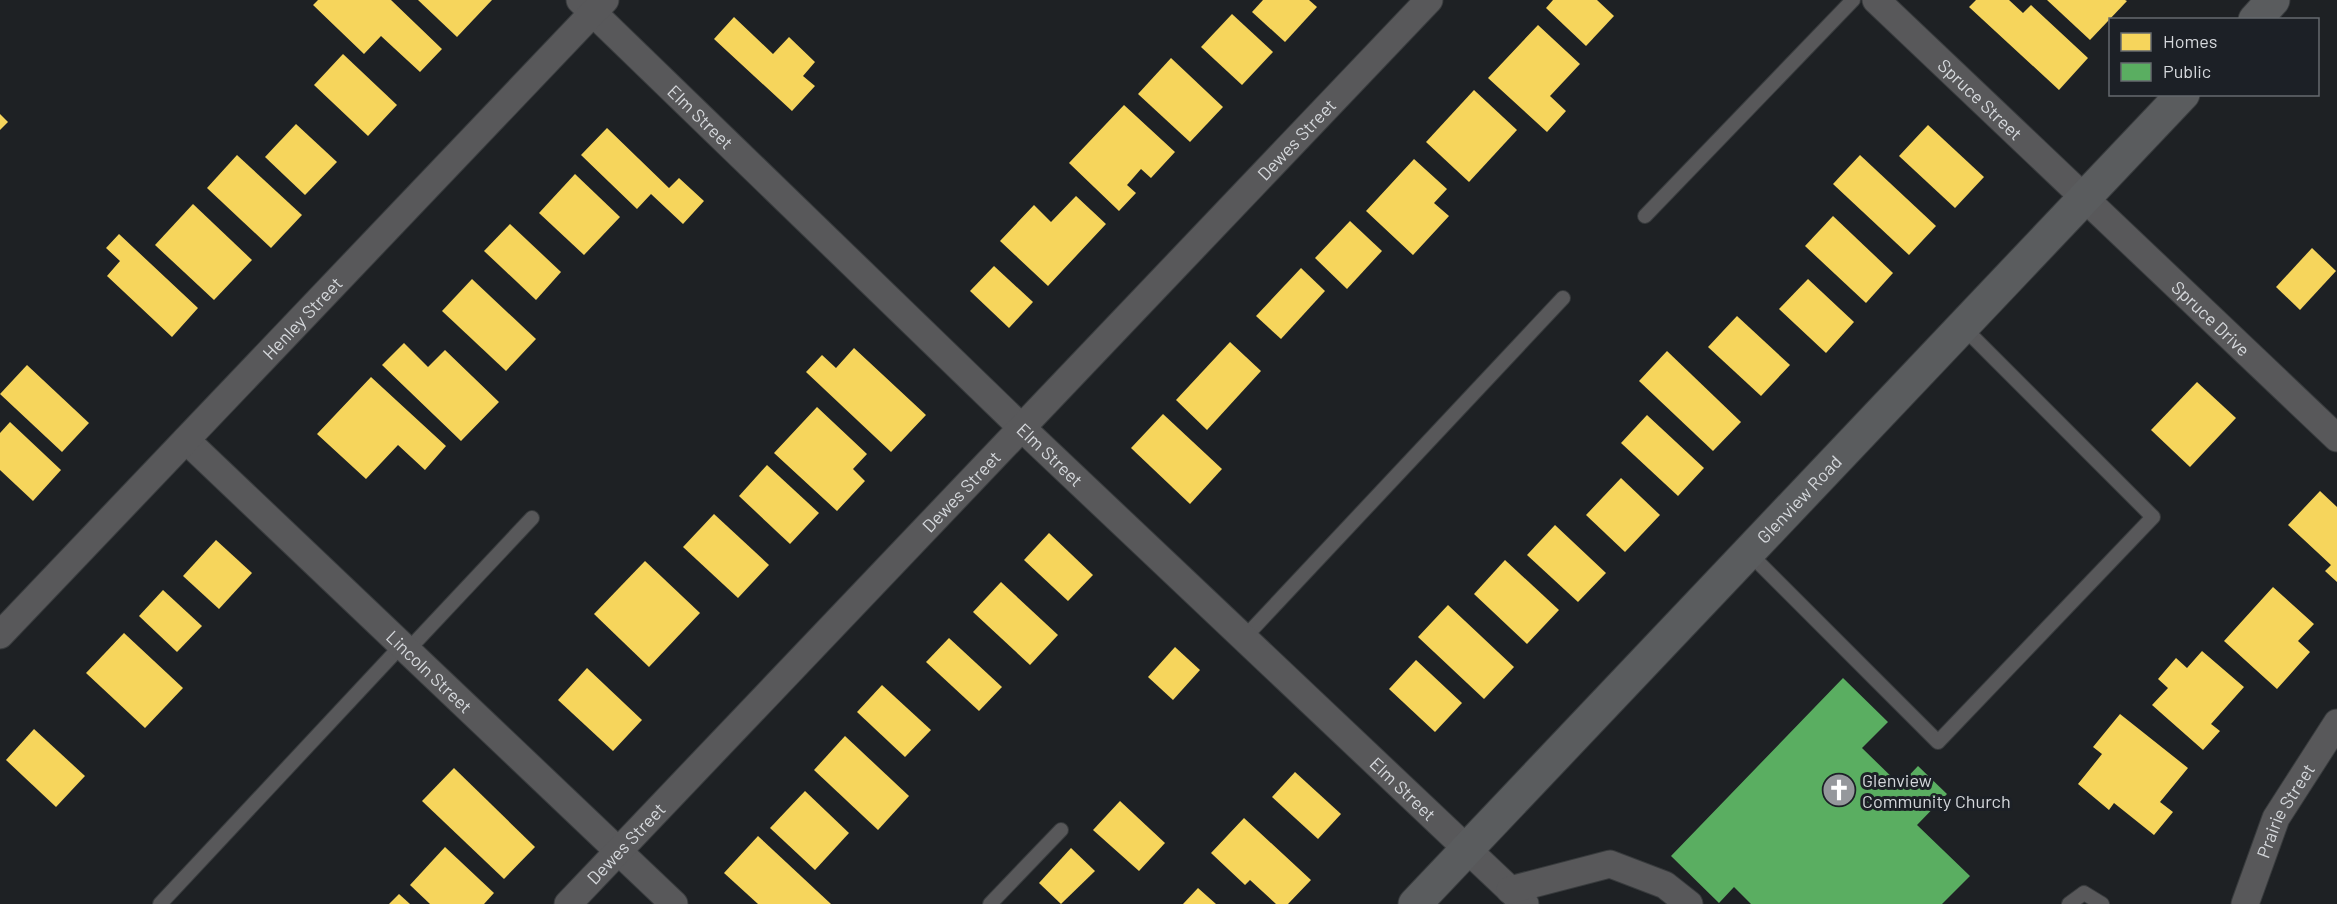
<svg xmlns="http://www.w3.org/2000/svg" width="2337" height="904" viewBox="0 0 2337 904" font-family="Barlow,sans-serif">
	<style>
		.homes { fill: #f6d55c }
		.public { fill: #5aae61 }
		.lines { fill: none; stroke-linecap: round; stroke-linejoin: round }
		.lane-casing { stroke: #383b3d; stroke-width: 16 }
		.street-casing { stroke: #383b3d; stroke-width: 29 }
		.secondary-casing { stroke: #383b3d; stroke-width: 35 }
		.lane { stroke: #58585a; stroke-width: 14 }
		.street { stroke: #58585a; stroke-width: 27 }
		.secondary { stroke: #5a5c5e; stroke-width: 33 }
		.labels { text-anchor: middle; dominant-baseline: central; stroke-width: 6; stroke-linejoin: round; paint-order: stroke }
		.street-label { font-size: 18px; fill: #d5d8dc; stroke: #1c2026 }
		.poi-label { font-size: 18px; fill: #d5d8dc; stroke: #1c2026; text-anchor: start }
	</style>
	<rect width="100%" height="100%" fill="#1e2124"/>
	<g class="homes">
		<path d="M 318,0 L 391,0 L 442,49 L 420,72 L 381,36 L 364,54 L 313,5 Z"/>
		<path d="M 418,0 L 492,0 L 457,37 Z"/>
		<path d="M 1263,0 L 1309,0 L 1317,7 L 1285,42 L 1252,12 Z"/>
		<path d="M 1553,0 L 1597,0 L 1614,16 L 1586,46 L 1546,8 Z"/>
		<path d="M 1976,0 L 2009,0 L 2023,13 L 2031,5 L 2088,58 L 2059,90 L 1969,7 Z"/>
		<path d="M 2047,0 L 2125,0 L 2127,1 L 2090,40 Z"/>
		<path d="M 1232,14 L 1273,52 L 1242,85 L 1201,47 Z"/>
		<path d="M 734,17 L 773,54 L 789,37 L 815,62 L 803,76 L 815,86 L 792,111 L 714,39 Z"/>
		<path d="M 1538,25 L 1580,64 L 1550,96 L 1566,111 L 1547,132 L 1488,78 Z"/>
		<path d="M 343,54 L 397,105 L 368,136 L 314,85 Z"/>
		<path d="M 1171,58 L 1223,107 L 1190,142 L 1138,94 Z"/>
		<path d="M 1474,90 L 1517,130 L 1469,182 L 1426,142 Z"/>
		<path d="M 1124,105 L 1175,152 L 1151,178 L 1141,169 L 1127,185 L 1136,193 L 1119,211 L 1069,163 Z"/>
		<path d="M 0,114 L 8,122 L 0,130 Z"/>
		<path d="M 296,124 L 337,162 L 305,195 L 265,157 Z"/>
		<path d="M 1928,125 L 1984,177 L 1955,208 L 1899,156 Z"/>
		<path d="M 607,128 L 669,188 L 679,178 L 704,201 L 683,224 L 651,194 L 637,209 L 581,155 Z"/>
		<path d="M 237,155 L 302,215 L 271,248 L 207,188 Z"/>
		<path d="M 1860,155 L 1936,226 L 1909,255 L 1833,184 Z"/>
		<path d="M 1414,159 L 1447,189 L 1434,203 L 1449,216 L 1413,255 L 1366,211 Z"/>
		<path d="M 575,174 L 620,217 L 584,255 L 539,213 Z"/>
		<path d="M 1076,196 L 1106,224 L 1048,286 L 1000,241 L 1034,205 L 1051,222 Z"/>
		<path d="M 193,204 L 252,260 L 214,300 L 155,245 Z"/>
		<path d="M 1833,216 L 1893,273 L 1866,303 L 1805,246 Z"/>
		<path d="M 1350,221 L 1382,251 L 1347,289 L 1315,258 Z"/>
		<path d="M 510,224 L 561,272 L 536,300 L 484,251 Z"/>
		<path d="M 119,234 L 198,308 L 172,337 L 107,276 L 120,261 L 106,248 Z"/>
		<path d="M 2312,248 L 2336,271 L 2300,310 L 2276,287 Z"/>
		<path d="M 994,266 L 1033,302 L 1009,328 L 970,291 Z"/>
		<path d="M 1301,268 L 1325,291 L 1281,339 L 1256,316 Z"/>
		<path d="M 472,279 L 536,339 L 506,371 L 442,311 Z"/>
		<path d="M 1808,279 L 1854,322 L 1826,353 L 1779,309 Z"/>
		<path d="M 1737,316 L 1790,365 L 1761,396 L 1708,347 Z"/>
		<path d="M 1230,342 L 1261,371 L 1207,430 L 1176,400 Z"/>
		<path d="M 404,343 L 428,367 L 445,350 L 499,402 L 461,441 L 382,365 Z"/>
		<path d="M 854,348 L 926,415 L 891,452 L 806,372 L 822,355 L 836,368 Z"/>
		<path d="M 1667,351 L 1741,422 L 1713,451 L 1639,381 Z"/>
		<path d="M 27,365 L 89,423 L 62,452 L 0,394 Z"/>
		<path d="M 371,377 L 446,446 L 425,470 L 398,445 L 366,479 L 317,434 Z"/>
		<path d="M 2197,382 L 2236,418 L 2190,467 L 2151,430 Z"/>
		<path d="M 817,407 L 867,454 L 853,469 L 865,481 L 837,511 L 774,453 Z"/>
		<path d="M 1163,414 L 1222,469 L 1190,504 L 1131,448 Z"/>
		<path d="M 1647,415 L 1704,468 L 1678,496 L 1621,443 Z"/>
		<path d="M 10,422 L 61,470 L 33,501 L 0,470 L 0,433 Z"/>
		<path d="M 767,465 L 819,513 L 790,544 L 739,496 Z"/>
		<path d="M 1621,478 L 1660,515 L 1625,552 L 1586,515 Z"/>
		<path d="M 2320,491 L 2337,507 L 2337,582 L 2325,571 L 2331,565 L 2288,525 Z"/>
		<path d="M 714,514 L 769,565 L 738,598 L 683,547 Z"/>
		<path d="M 1555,525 L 1606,573 L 1578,602 L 1527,555 Z"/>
		<path d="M 1049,533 L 1093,575 L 1068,601 L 1024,560 Z"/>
		<path d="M 216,540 L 252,573 L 219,609 L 183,576 Z"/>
		<path d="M 1505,560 L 1559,610 L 1527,644 L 1474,594 Z"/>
		<path d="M 645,561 L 700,613 L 649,667 L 594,614 Z"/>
		<path d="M 1001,582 L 1058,635 L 1030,665 L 973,612 Z"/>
		<path d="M 2273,587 L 2314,624 L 2298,641 L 2310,652 L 2277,689 L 2224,641 Z"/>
		<path d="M 163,590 L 202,626 L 177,652 L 139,616 Z"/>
		<path d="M 1448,605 L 1514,667 L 1484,699 L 1418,637 Z"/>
		<path d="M 124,633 L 183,688 L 145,728 L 86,673 Z"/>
		<path d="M 949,638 L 1002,687 L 979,711 L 926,662 Z"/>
		<path d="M 1175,647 L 1200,670 L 1173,700 L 1148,677 Z"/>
		<path d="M 2202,651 L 2244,687 L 2211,724 L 2220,731 L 2203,750 L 2152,705 L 2168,688 L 2158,679 L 2176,658 L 2187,668 Z"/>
		<path d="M 1416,660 L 1462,703 L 1435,732 L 1389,689 Z"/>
		<path d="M 587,668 L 642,720 L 613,751 L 558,700 Z"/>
		<path d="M 882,685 L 931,730 L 905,757 L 857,712 Z"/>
		<path d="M 2120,714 L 2188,768 L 2160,802 L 2173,812 L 2154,835 L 2114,803 L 2109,810 L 2078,784 L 2102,754 L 2093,747 Z"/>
		<path d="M 34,729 L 85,776 L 56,807 L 6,760 Z"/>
		<path d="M 845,736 L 909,796 L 878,830 L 814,770 Z"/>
		<path d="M 454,768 L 535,847 L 504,879 L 422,801 Z"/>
		<path d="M 1295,772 L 1341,814 L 1318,839 L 1272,797 Z"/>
		<path d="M 805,791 L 849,833 L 815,870 L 770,828 Z"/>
		<path d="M 1120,801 L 1165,843 L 1139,871 L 1093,830 Z"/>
		<path d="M 1244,818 L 1311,880 L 1288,904 L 1276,904 L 1250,880 L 1245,885 L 1211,853 Z"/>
		<path d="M 758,836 L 831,904 L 758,904 L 724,873 Z"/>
		<path d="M 445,847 L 494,893 L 484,904 L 430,904 L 410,885 Z"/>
		<path d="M 1071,848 L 1095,871 L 1061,904 L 1039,883 Z"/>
		<path d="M 1198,888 L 1216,904 L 1183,904 Z"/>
		<path d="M 399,894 L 410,904 L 389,904 Z"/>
	</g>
	<path class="public" d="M 1843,678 L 1888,722 L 1862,748 L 1900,785 L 1918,766 L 1947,794 L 1917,825 L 1970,876 L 1942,904 L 1751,904 L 1734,887 L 1719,903 L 1671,856 Z"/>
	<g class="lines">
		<defs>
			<g id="lane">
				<path d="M 1645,216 L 1853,0"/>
				<path d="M 1748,552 L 1938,742 L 2153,517 L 1963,327"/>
				<path d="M 1244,638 L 1563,298"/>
				<path d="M 408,650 L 532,518"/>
				<path d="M 160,904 L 402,645"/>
				<path d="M 990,904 L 1061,830"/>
				<path d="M 2069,904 L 2084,893 L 2102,904"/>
			</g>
			<g id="street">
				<path id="s1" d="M 580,0 L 1022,428 L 1525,904"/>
				<path id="s2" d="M 1876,0 L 2337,438"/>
				<path id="s3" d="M 186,440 L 674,904"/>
				<path id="s4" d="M 0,635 L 605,0"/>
				<path d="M 1510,890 L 1610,864 L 1665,885 L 1689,904"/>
				<path id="s5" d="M 568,904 L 1429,0"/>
				<path id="s6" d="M 2245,904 L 2276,818 L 2337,723"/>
			</g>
			<g id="secondary">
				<path d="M 2255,20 L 2273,0"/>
				<path id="s7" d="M 1415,904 L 2183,94"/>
			</g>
		</defs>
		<use href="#lane" class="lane-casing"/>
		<use href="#street" class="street-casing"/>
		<use href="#secondary" class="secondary-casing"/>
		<use href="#lane" class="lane"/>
		<use href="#street" class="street"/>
		<use href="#secondary" class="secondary"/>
	</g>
	<defs>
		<symbol id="church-disc" viewBox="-11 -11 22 22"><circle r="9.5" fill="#95989c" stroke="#1c2026"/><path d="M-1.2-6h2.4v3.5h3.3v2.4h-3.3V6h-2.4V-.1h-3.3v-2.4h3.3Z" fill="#fff"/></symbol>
	</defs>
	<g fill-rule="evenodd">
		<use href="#church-disc" x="1820" y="771" width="38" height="38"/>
	</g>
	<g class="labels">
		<g class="street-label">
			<text stroke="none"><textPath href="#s2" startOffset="144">Spruce Street</textPath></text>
			<text stroke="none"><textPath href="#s1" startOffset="168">Elm Street</textPath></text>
			<text stroke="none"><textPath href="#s5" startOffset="1056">Dewes Street</textPath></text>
			<text stroke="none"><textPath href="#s4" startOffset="438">Henley Street</textPath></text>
			<text stroke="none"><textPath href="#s2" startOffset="462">Spruce Drive</textPath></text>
			<text stroke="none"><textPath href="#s1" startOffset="654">Elm Street</textPath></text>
			<text stroke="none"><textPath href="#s5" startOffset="570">Dewes Street</textPath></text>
			<text stroke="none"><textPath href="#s7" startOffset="558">Glenview Road</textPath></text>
			<text stroke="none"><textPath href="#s3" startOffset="336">Lincoln Street</textPath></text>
			<text stroke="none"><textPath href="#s1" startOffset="1140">Elm Street</textPath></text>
			<text stroke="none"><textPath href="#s6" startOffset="102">Prairie Street</textPath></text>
			<text stroke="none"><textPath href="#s5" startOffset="84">Dewes Street</textPath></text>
		</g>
		<g class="poi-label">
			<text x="1862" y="780">Glenview<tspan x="1862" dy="21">Community Church</tspan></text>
		</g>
	</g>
	<rect x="2109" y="18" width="210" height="78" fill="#1c2026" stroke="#666a6f" stroke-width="1.5"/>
	<rect x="2121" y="33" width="30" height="18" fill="#f6d55c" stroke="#666a6f" stroke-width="1.5"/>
	<text x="2163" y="48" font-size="18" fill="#d5d8dc">Homes</text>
	<rect x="2121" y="63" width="30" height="18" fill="#5aae61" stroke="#666a6f" stroke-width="1.5"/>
	<text x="2163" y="78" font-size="18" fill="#d5d8dc">Public</text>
</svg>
